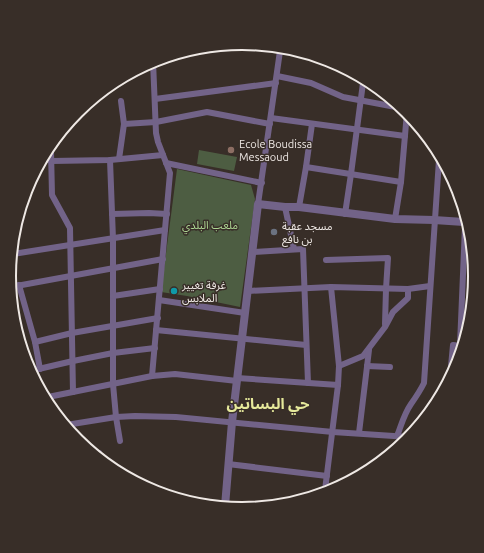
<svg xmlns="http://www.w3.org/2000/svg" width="484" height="553" viewBox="0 0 484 553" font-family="Ubuntu,'Noto Sans Arabic',sans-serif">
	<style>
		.green { fill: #4d5d42 }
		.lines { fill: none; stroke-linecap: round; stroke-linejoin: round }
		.minor { stroke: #726388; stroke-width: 6 }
		.tertiary { stroke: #726388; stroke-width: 8 }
		.education-dot { fill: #8d6e63; stroke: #382e28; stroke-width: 1.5 }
		.worship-dot { fill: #6b7280; stroke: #382e28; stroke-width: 1.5 }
		.culture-dot { fill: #0f9aa8; stroke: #382e28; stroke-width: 1.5 }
		.labels { text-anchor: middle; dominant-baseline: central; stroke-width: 3; stroke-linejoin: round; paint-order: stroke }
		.poi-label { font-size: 11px; fill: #eee8e4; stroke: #382e28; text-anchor: start }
		.park-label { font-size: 11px; fill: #add693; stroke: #382e28 }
		.district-label { font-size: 15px; font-weight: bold; fill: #e6e99b; stroke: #382e28 }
		.rim { fill: none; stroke: #eee8e4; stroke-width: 2 }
	</style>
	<rect width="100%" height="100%" fill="#382e28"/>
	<g class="green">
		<path d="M 199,150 L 237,157 L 234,171 L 197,164 Z"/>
		<path d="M 177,169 L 251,185 L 255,199 L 240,307 L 187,296 L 161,292 Z"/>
	</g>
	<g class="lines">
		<g class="minor">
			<path d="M 277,76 L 311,83 L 343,97 L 401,108"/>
			<path d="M 155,99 L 276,83"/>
			<path d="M 271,118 L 405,136"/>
			<path d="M 124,124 L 156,122 L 207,112 L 270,124"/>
			<path d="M 51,151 L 52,195 L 70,228 L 73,392"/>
			<path d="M 46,159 L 52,161 L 110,160 L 163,155"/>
			<path d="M 119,159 L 124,124 L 121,101"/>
			<path d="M 110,160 L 113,239 L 113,384 L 116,417 L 120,441"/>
			<path d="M 166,163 L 262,183"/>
			<path d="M 306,167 L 401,182"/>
			<path d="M 258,204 L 280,51"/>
			<path d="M 285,207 L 294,249"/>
			<path d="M 299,207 L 306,167 L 312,124"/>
			<path d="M 112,214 L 149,213 L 167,214"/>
			<path d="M 345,214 L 351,174 L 363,83"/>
			<path d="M 395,219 L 401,182 L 407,112"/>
			<path d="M 253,252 L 303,249 L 308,383"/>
			<path d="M 13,254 L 165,230"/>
			<path d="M 326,260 L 388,258 L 386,289 L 385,324"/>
			<path d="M 19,285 L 35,342 L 40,369"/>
			<path d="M 11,287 L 163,259"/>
			<path d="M 408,289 L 430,286"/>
			<path d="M 248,291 L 331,287 L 408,289 L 408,298 L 393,312 L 385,327 L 363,356 L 339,366"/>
			<path d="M 113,296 L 160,289"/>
			<path d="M 159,300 L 245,313"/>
			<path d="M 156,330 L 306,345"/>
			<path d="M 35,342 L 72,333 L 158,318"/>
			<path d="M 460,345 L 465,227"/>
			<path d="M 367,366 L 390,367"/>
			<path d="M 30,371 L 73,361 L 113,353 L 155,348"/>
			<path d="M 152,376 L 170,173 L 158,142 L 156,133 L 153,61"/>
			<path d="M 450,377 L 453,345 L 461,346"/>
			<path d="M 237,378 L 338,385"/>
			<path d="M 48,397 L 152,376 L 175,374 L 237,381"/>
			<path d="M 66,425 L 116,417 L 135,416 L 176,417 L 333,432 L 409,437"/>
			<path d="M 359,433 L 369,350"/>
			<path d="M 397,436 C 401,426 404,414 411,404 C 416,397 420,391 424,383 L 439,160"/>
			<path d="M 95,453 L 99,453"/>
			<path d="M 228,464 L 327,476"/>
			<path d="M 326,493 L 325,490 L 338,385 L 339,366 L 331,287"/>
			<path d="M 301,498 L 343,484"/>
		</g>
		<path class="tertiary" d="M 225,506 L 232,422 L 258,204 L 285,207 L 299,207 L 395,219 L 434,220 L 464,222"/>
	</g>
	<circle class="education-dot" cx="231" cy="150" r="4"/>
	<circle class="worship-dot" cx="274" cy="232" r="4"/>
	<circle class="culture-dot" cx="174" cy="291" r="4"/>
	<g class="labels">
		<g class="poi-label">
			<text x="239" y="144">Ecole Boudissa<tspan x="239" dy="13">Messaoud</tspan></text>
			<text x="282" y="226">مسجد عقبة<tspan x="282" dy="13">بن نافع</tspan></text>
			<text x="182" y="285">غرفة تغيير<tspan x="182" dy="13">الملابس</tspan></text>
		</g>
		<g class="park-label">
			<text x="210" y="225">ملعب البلدي</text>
		</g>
		<g class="district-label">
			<text x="268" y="403">حي البساتين</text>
		</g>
	</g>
	<path d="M0 0H484V553H0ZM16 276a226 226 0 1 1 452 0a226 226 0 1 1-452 0Z" fill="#382e28" fill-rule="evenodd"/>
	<path class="rim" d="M16 276a226 226 0 1 1 452 0a226 226 0 1 1-452 0Z"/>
</svg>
